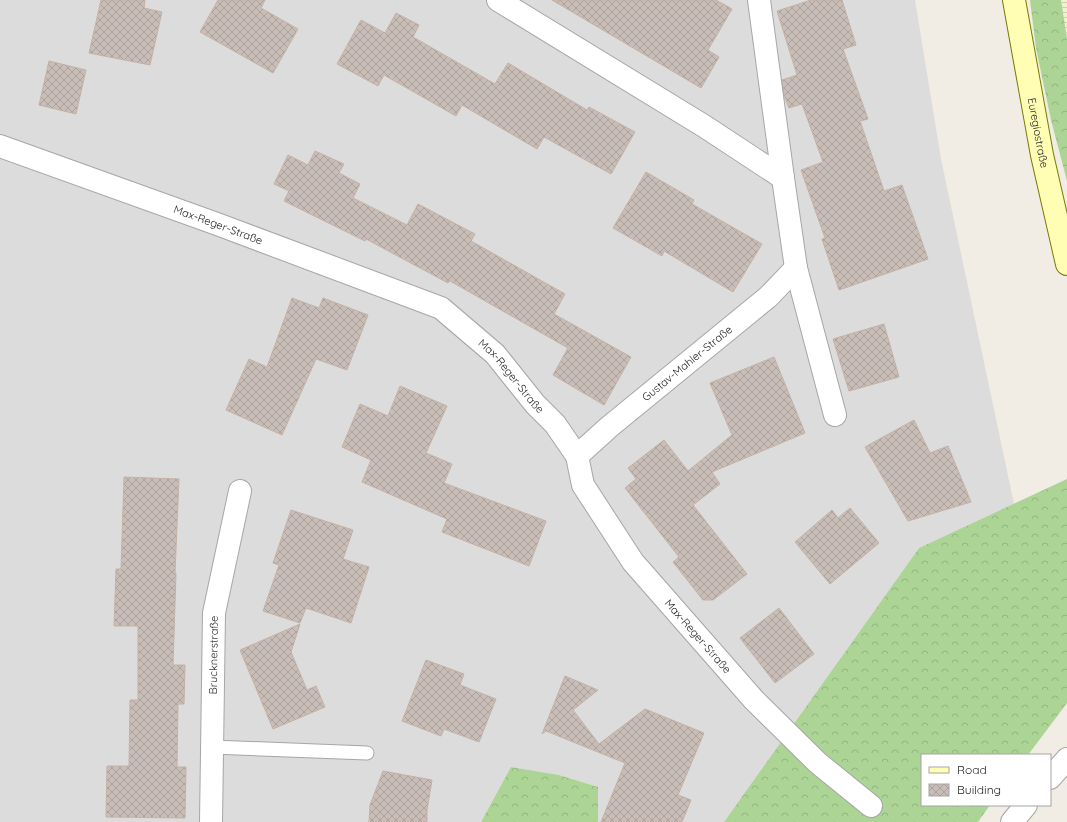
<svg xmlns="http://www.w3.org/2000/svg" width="1067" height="822" viewBox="0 0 1067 822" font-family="Quicksand,sans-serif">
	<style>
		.residential { fill: #dddcdc }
		.farmland { fill: url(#farmland-rules) }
		.forest { fill: url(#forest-crowns) }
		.building { fill: url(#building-cross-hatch); stroke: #c4b1a5 }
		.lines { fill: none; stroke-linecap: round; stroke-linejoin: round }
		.service-casing { stroke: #a6a6a6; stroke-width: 15 }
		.minor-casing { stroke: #a6a6a6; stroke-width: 24 }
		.tertiary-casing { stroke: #a6a6a6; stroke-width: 24 }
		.secondary-casing { stroke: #757c00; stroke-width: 24 }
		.service { stroke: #fff; stroke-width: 13 }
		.minor { stroke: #fff; stroke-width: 22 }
		.tertiary { stroke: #fff; stroke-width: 22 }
		.secondary { stroke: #fffeb4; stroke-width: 22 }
		.labels { text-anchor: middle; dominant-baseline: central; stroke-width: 4; stroke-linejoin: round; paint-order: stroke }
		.street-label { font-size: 11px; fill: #1f1f1f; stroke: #fff }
	</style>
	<defs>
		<pattern id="farmland-rules" width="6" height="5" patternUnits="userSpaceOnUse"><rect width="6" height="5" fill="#f1f1cd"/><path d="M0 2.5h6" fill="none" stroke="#ceceb0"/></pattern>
		<pattern id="forest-crowns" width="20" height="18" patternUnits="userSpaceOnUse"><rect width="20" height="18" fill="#abd495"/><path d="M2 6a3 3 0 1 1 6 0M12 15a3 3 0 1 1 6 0" fill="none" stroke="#93b680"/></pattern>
		<pattern id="building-cross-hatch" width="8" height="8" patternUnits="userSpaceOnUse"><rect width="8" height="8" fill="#c9bdb7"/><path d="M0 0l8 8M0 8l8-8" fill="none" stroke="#aca29d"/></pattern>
	</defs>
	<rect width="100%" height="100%" fill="#f1ece4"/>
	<path class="residential" d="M 0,0 L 915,0 L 941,159 L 1014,504 L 919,548 L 724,822 L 598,822 L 598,787 L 559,775 L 511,767 L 481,822 L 0,822 Z"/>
	<path class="farmland" d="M 1061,0 L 1067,0 L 1067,39 L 1062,11 Z"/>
	<g class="forest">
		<path d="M 1030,0 L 1061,0 L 1067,39 L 1067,181 L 1051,120 L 1036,48 Z"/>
		<path d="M 1067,479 L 1067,703 L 1028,755 L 922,755 L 922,805 L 990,805 L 978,822 L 724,822 L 919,548 Z"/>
		<path d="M 511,767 L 559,775 L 598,787 L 598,822 L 481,822 Z"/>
	</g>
	<g class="building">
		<path d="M 101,0 L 145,0 L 144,8 L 162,12 L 150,65 L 89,53 Z"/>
		<path d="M 218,0 L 265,0 L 261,8 L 298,29 L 273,73 L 200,32 Z"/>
		<path d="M 552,0 L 716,0 L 732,9 L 708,50 L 719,57 L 701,88 Z"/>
		<path d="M 811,0 L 842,0 L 856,45 L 843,49 L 868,119 L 860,121 L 884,191 L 902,185 L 928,259 L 839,290 L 822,239 L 825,238 L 801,170 L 823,162 L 802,104 L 789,108 L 784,95 L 782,80 L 797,75 L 777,11 Z"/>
		<path d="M 396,13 L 419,25 L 413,37 L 495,84 L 508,63 L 587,110 L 589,107 L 635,132 L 611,174 L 544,137 L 537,149 L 462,105 L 456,116 L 384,75 L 378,86 L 337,64 L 361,20 L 385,33 Z"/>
		<path d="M 49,61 L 86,70 L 76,114 L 39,105 Z"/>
		<path d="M 315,151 L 344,164 L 339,173 L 360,184 L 353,198 L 407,225 L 418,204 L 475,234 L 471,241 L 565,294 L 554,314 L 631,357 L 604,405 L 553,375 L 568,348 L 450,281 L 448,283 L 366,239 L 365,241 L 284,201 L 289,191 L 274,184 L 288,155 L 308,165 Z"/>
		<path d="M 646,172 L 694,200 L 692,204 L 762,244 L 733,292 L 664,251 L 662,256 L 613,228 Z"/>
		<path d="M 292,298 L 319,308 L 323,298 L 368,315 L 347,370 L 316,359 L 282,435 L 226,410 L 249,359 L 267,367 Z"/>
		<path d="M 884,324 L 899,377 L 849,391 L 833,339 Z"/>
		<path d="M 774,357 L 805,433 L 712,472 L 720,484 L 693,505 L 747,574 L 713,600 L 703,600 L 673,562 L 679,557 L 625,488 L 636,479 L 628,468 L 664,440 L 688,471 L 732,435 L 710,383 Z"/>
		<path d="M 400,386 L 447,406 L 426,453 L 452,464 L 444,483 L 546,521 L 529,566 L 442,532 L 447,519 L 362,482 L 371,460 L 342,447 L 360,404 L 388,416 Z"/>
		<path d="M 914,420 L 930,453 L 948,446 L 971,502 L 908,521 L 865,447 Z"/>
		<path d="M 124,477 L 179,479 L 175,573 L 176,573 L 173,665 L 185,665 L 184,704 L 178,704 L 177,767 L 186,767 L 185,818 L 106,817 L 107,766 L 129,766 L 130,700 L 138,700 L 138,626 L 114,626 L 116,569 L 121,569 Z"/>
		<path d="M 850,508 L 879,543 L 830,584 L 795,542 L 832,510 L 838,518 Z"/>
		<path d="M 291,510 L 353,530 L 343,559 L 369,567 L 351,623 L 306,608 L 300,623 L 263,611 L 279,565 L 273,563 Z"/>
		<path d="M 779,608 L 814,654 L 775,683 L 740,638 Z"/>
		<path d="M 300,624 L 291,652 L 307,690 L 316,686 L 325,707 L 273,729 L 240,650 Z"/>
		<path d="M 426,660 L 464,674 L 460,685 L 496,699 L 479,742 L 444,729 L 441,736 L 402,721 Z"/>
		<path d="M 565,676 L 598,690 L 573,710 L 599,744 L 645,709 L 704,733 L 678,795 L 691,800 L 682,822 L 601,822 L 625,763 L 546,731 L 542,734 Z"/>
		<path d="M 383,771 L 432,780 L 427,810 L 427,822 L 369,822 L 370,805 Z"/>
	</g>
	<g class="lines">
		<defs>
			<path id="service" d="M 212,747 L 367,753"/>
			<g id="minor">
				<path d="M 498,0 L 704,126 L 783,178"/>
				<path d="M 759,0 L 783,178 L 796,268 L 835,415"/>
				<path id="s1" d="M 0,146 L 217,224 L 441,308 L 495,354 L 535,404 L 555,424 L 577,456 L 583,485 L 633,562 L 754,700 L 818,763 L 871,806"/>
				<path id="s2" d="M 577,456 L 609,427 L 768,297 L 796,268"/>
				<path id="s3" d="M 211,822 L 214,613 L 240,491"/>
			</g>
			<g id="tertiary">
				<path d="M 1050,778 L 1067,759"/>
				<path d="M 1012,822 L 1026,805"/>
			</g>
			<g id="secondary">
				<path id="s4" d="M 1014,0 L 1042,155 L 1067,264"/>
			</g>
		</defs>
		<use href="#service" class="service-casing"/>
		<use href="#minor" class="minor-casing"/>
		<use href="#tertiary" class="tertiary-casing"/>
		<use href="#secondary" class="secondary-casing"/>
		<use href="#service" class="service"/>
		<use href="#minor" class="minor"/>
		<use href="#tertiary" class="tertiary"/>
		<use href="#secondary" class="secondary"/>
	</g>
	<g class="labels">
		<g class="street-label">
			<text stroke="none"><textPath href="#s4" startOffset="135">Euregiostraße</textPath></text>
			<text stroke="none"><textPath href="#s1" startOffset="232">Max-Reger-Straße</textPath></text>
			<text stroke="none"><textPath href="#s2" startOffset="144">Gustav-Mahler-Straße</textPath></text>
			<text stroke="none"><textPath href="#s1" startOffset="568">Max-Reger-Straße</textPath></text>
			<text stroke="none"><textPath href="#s1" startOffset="892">Max-Reger-Straße</textPath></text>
			<text stroke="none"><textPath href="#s3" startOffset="167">Brucknerstraße</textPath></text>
		</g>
	</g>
	<rect x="921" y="754" width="130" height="52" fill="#ffffff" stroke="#a5a5a5"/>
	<rect x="929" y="767" width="20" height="6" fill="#fffeb4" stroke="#a5a5a5"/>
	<text x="957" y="774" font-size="12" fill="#1f1f1f">Road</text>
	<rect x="929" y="784" width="20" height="12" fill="url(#building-cross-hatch)" stroke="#a5a5a5"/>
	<text x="957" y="794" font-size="12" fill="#1f1f1f">Building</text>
</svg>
